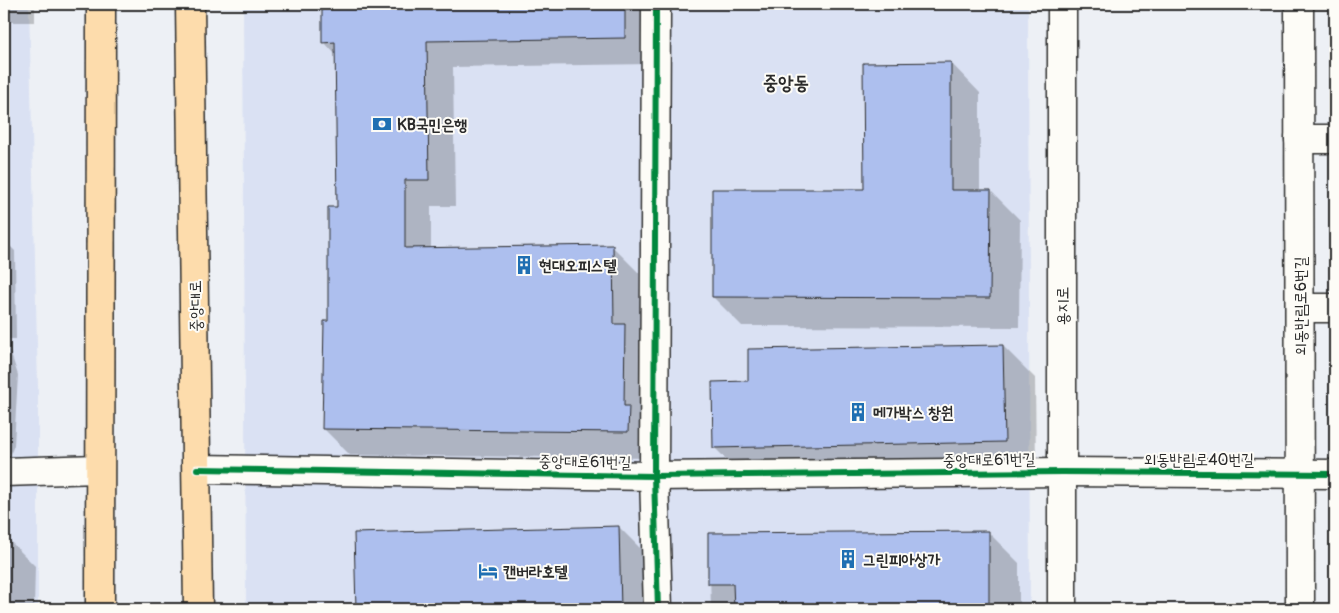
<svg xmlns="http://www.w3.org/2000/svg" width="1339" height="613" viewBox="0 0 1339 613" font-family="Pangolin,'Poor Story',sans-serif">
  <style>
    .built { fill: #dae1f3 }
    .shadow { fill: #0003 }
    .building { fill: #adbfee; stroke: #2b2b2b }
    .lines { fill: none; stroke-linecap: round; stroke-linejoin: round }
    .street-casing { stroke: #2b2b2b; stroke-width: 31 }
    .secondary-casing { stroke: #2b2b2b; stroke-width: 31 }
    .primary-casing { stroke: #2b2b2b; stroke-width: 31 }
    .street { stroke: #fdfcf7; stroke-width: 28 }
    .secondary { stroke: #fdfcf7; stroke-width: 28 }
    .primary { stroke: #fddcac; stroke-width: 28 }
    .cycleway-casing { stroke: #fdfcf7; stroke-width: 9 }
    .cycleway { stroke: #00873e; stroke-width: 6 }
    .labels { text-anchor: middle; stroke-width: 4; stroke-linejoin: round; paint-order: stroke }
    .poi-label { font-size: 16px; font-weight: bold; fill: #2b2b2b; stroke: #fdfcf7; text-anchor: start }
    .street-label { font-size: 16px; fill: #2b2b2b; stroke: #fdfcf7 }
    .quarter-label { font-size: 19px; font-weight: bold; fill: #2b2b2b; stroke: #fdfcf7 }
  </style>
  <rect width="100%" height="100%" fill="#edf0f5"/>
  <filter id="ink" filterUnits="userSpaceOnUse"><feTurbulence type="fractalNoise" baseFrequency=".02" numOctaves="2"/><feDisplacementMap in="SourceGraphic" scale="10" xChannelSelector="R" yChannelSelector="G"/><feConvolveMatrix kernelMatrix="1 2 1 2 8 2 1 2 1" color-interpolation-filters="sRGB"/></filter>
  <g filter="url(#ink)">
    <g class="built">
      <path d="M4,4H29L38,388V609H4Z"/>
      <path d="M243,4H1028L1030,609H246Z"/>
    </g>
    <g class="shadow">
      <rect x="4" y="4" width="31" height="18"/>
      <path d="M323,4H650L651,64L453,67L455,206H431V249L613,247L639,273L640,341L651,351L654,458L350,455L324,429L339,208L336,55L324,42Z"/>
      <path d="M951,63L980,93V191H991L1020,220L1019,327L742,326L713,297L865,191Z"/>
      <path d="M4,240L15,251L16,339H6L18,375L14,445L11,453L4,459Z"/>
      <path d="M1003,346L1035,378L1036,473L746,479L714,447Z"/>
      <path d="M619,527L651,559L652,609H357L355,534Z"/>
      <path d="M988,532L1019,563V609H711L709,534Z"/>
      <path d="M4,535L35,566L34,609H4Z"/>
    </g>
    <g class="building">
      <path d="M322,4H625V38L427,41L429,180H405V248L613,245L614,324H625L624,406H629L628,432L322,429L324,321H328V207H337L335,42L322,43Z"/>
      <path d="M951,62V190H991L990,298L712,297V189H864L863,63Z"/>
      <path d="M1003,345L1005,442L713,448L712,382L748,381V349Z"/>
      <path d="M619,526L621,609H356L354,533Z"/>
      <path d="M989,531V609H734L733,584H708V533Z"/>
    </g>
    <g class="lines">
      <g class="street-casing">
        <g id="street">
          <path d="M656,4L654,476L658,609"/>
          <path d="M1299,4L1300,609"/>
          <path d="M1299,139H1335"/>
          <path d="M1300,308H1335"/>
          <path d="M1062,472L1335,474"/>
        </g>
      </g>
      <g class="secondary-casing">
        <g id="secondary">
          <path d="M1062,4V609"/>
          <path d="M197,469L654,476L1062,472"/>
          <path d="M4,472L98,469"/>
        </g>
      </g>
      <g class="primary-casing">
        <g id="primary">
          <path d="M190,4L198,609"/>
          <path d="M100,609L101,4"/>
        </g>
      </g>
      <use href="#street" class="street"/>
      <use href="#secondary" class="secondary"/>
      <use href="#primary" class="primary"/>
      <g class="cycleway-casing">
        <g id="cycleway">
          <path d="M656,4L654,476L658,609"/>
          <path d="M197,469L654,476L1062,472L1335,474"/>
        </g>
      </g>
      <use href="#cycleway" class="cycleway"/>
    </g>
  </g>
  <defs>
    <g id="bank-bare" transform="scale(1.5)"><path d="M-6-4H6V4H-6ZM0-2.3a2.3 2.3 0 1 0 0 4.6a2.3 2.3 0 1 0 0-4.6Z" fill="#1f6fb2" stroke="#fdfcf7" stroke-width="2.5" paint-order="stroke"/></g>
    <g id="building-bare" transform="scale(1.5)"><path d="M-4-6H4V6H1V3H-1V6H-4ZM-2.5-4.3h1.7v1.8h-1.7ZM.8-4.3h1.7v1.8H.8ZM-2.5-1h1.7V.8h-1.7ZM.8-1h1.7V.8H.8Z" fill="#1f6fb2" stroke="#fdfcf7" stroke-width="2.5" paint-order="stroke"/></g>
    <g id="hotel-bare" transform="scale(1.5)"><path d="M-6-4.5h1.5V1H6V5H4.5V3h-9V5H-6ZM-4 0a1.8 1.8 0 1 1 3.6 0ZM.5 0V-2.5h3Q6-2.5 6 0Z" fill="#1f6fb2" stroke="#fdfcf7" stroke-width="2.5" paint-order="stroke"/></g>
  </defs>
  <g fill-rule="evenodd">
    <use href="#bank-bare" x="382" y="124"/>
    <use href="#building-bare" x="524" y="265"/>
    <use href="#building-bare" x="858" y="412"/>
    <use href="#building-bare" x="848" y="559"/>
    <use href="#hotel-bare" x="488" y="571"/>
  </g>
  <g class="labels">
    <g class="poi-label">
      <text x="397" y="130">KB국민은행</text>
      <text x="539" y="271">현대오피스텔</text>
      <text x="873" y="418">메가박스 창원</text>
      <text x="863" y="565">그린피아상가</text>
      <text x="503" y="577">캔버라호텔</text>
    </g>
    <g class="street-label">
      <text transform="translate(195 306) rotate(-91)" y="6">중앙대로</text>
      <text transform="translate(1062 306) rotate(-90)" y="6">용지로</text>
      <text transform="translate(1300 306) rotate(-90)" y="6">외동반림로6번길</text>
      <text transform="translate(989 459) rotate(-1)" y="6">중앙대로61번길</text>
      <text x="1199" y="465">외동반림로40번길</text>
      <text transform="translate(585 461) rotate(1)" y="6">중앙대로61번길</text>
    </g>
    <g class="quarter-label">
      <text x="786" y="89">중앙동</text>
    </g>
  </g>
  <rect width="1339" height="613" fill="none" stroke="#fdfcf7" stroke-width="20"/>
  <rect x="10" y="10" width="1319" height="593" fill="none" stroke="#2b2b2b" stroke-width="2" filter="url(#ink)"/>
</svg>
